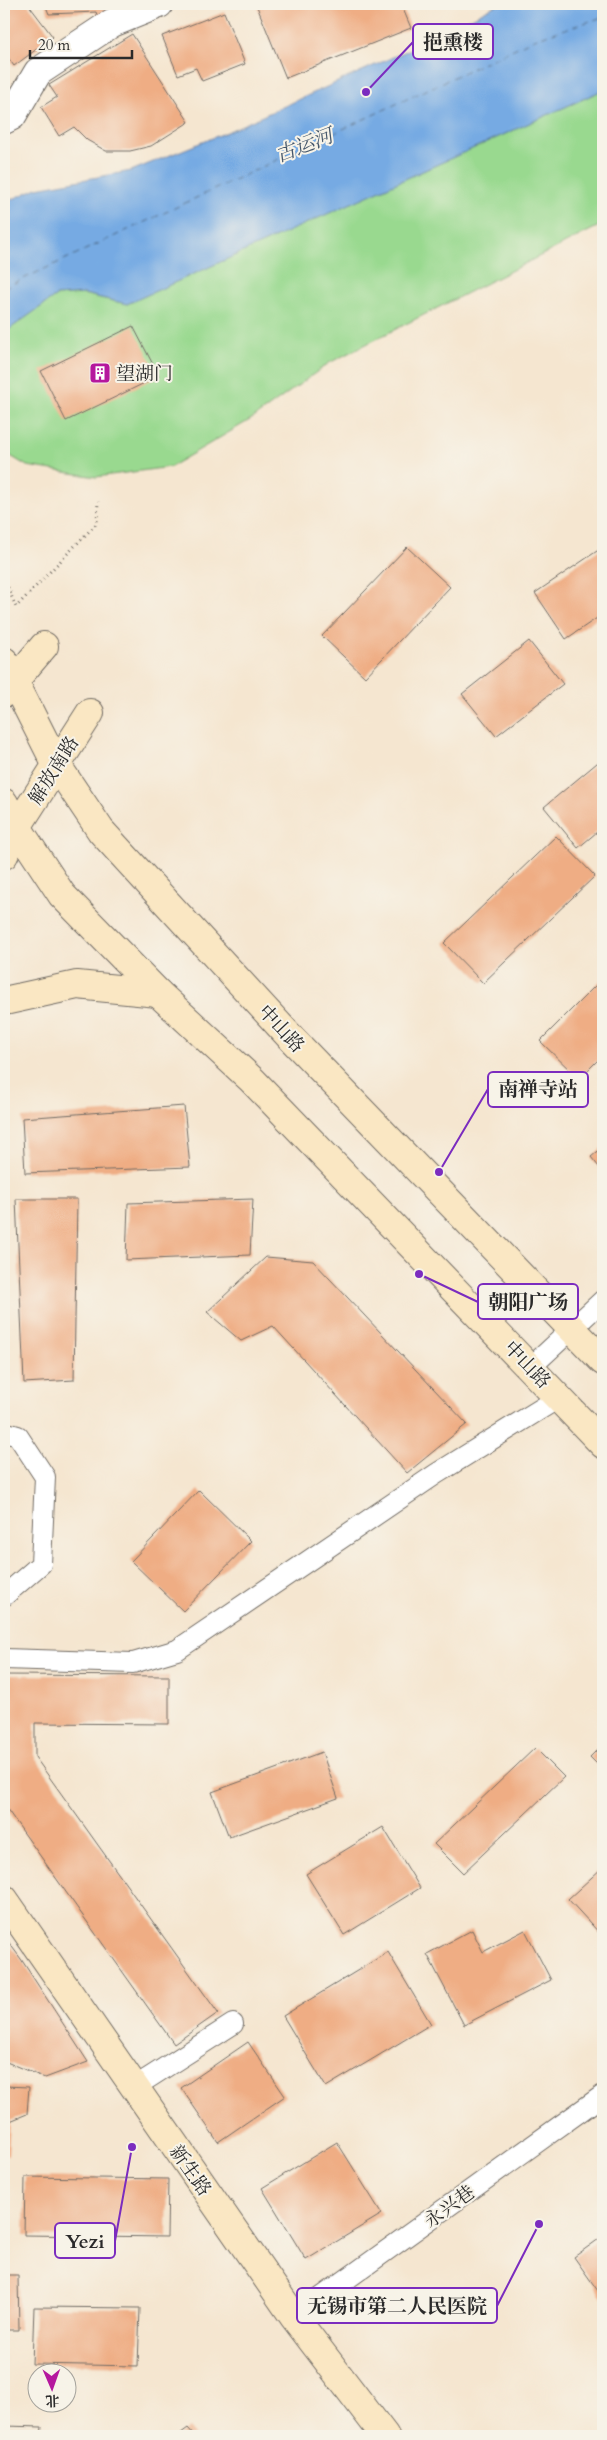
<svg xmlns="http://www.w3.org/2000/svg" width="607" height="2440" viewBox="0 0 607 2440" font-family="Cardo,'Noto Serif SC',serif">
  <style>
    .green { fill: #99d98f; stroke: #62825d }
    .water { fill: #76aae3; stroke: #506a87 }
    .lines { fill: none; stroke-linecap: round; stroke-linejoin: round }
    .ferry { stroke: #45576b; stroke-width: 1; stroke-dasharray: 6 5; stroke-linecap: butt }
    .building { fill: #efad84 }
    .lane-casing { stroke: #726c65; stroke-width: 22 }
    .street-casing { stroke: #726c65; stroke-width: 30 }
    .secondary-casing { stroke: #726c65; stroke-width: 30 }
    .path { stroke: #726c65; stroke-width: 3; stroke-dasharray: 1 4; stroke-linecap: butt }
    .lane { stroke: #fff; stroke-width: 20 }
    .street { stroke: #fff; stroke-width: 28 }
    .secondary { stroke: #fae7c3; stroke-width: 28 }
    .labels { text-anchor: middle; stroke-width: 4; stroke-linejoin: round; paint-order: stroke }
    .poi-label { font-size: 19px; fill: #2b2b2b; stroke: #f7f3e8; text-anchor: start }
    .street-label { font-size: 19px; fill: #2b2b2b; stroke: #f7f3e8 }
    .water-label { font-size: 20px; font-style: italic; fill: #45576b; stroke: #f7f3e8 }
    .leader { fill: none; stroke: #7b2cbf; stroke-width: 2 }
    .callout-dot { fill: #7b2cbf; stroke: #f7f3e8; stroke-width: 2 }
    .callout { fill: #f7f3e8; stroke: #7b2cbf; stroke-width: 2 }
    .callout-label { font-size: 20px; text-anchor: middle; font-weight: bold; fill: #2b2b2b }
  </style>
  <rect width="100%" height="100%" fill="#f7f3e8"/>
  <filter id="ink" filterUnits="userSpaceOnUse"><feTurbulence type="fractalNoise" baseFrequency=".02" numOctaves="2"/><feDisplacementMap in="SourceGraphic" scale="10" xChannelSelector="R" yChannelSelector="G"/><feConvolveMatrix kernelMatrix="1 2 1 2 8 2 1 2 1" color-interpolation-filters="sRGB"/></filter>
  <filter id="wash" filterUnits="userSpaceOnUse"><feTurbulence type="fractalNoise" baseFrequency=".0096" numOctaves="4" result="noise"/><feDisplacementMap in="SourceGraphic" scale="20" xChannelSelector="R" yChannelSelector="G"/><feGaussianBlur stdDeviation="1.12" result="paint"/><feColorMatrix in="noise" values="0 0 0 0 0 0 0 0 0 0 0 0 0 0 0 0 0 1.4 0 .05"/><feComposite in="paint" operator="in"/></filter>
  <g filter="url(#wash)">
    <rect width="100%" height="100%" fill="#f5e6d0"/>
    <path class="green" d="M603,90V224L329,363L255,417L170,467L96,477L27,466L4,452V333L56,296L83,294L127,304Z"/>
    <path class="water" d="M498,4H603V90L127,304L84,294L56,296L4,333V203L37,188L131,171L227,132L424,43Z"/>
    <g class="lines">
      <path class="ferry" d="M4,288L537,38L603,17"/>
    </g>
    <g id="blocks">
      <g class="building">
        <path d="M4,4H28L53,37L14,66L4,52Z"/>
        <path d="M45,4H141L99,20L96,12L49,14Z"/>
        <path d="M256,4H401L411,28L286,78Z"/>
        <path d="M224,12L245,64L202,81L196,68L178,75L162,36Z"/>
        <path d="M132,34L189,122L151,146L130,151H106L87,140L74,127L59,136L41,107L57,97L49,85Z"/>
        <path d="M133,326L159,376L66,421L41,371Z"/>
        <path d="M407,547L450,587L365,677L322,636Z"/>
        <path d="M603,547V614L566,639L535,593Z"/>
        <path d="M529,641L563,684L496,736L462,694Z"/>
        <path d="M603,758V827L578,848L544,807Z"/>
        <path d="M556,836L595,876L483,983L444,943Z"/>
        <path d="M603,978V1055L579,1079L540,1041Z"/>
        <path d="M184,1106L190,1167L25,1173L22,1118Z"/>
        <path d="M603,1147V1172L591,1157Z"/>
        <path d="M16,1199H77L74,1380L24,1383Z"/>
        <path d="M253,1199L250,1255L126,1260L128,1203Z"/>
        <path d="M266,1257L313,1261L467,1424L407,1473L273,1326L241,1341L207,1312Z"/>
        <path d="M199,1490L251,1541L183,1611L131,1561Z"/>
        <path d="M4,1675L169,1676V1724L35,1723V1757L218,2013L174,2044L4,1805Z"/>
        <path d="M603,1744V1770L590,1757Z"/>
        <path d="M535,1748L564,1777L463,1873L434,1844Z"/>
        <path d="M322,1752L338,1798L229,1837L212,1792Z"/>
        <path d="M383,1827L420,1888L344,1935L306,1874Z"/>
        <path d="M603,1867V1937L568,1899Z"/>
        <path d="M472,1930L483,1952L525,1930L551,1980L464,2025L427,1954Z"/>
        <path d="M4,1936L21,1959L88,2062L45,2078L4,2061Z"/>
        <path d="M388,1952L431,2024L326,2087L283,2016Z"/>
        <path d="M248,2042L285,2096L218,2142L181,2088Z"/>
        <path d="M4,2086L29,2087L27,2114L10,2121L8,2156L4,2155Z"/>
        <path d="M337,2142L382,2214L306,2260L262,2188Z"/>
        <path d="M25,2177L168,2179L167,2237L24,2235Z"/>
        <path d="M603,2236V2298L574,2257Z"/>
        <path d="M4,2275H18L19,2330H4Z"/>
        <path d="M34,2307L140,2308L138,2366L32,2364Z"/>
        <path d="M4,2426L42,2427L41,2436H4Z"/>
        <path d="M188,2428L195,2436H177Z"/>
      </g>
    </g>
  </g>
  <g filter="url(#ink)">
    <use href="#blocks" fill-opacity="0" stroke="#726c65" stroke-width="1"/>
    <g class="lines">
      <g class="lane-casing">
        <g id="lane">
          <path d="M531,1367L603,1300"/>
          <path d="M4,1432L18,1436L45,1477L41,1564L4,1596"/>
          <path d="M4,1659L133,1663L177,1650L436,1474L560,1397"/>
          <path d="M133,2088L233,2024"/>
          <path d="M294,2317L603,2095"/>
        </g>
      </g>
      <g class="street-casing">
        <path id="street" d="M4,120L12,116L38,72L112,23L159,4"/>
      </g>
      <g class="secondary-casing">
        <g id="secondary">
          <path d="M4,661L56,764L101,831L292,1039L603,1361"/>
          <path d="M4,693L44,646"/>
          <path d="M4,803L17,827L62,895L158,993L252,1080L603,1444"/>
          <path d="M4,855L17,827L90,713"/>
          <path d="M4,1001L77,985L158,993"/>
          <path d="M4,1899L294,2317L385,2436"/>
        </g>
      </g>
      <path class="path" d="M4,578L16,607L97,523L98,501"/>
      <use href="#lane" class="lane"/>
      <use href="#street" class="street"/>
      <use href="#secondary" class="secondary"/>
    </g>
  </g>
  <defs>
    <g id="building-square" transform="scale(1.125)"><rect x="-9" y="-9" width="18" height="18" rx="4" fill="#b5179e" stroke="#f7f3e8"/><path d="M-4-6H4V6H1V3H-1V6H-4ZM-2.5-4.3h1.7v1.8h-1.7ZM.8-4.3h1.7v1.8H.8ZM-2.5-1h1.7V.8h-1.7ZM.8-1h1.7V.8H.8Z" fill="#fff"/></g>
  </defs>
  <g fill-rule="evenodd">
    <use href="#building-square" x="100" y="373"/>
  </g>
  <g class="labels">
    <g class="poi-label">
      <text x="116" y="380">望湖门</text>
    </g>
    <g class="street-label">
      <text transform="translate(53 770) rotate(-58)" y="7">解放南路</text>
      <text transform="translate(282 1028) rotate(47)" y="7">中山路</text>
      <text transform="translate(528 1364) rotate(46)" y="7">中山路</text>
      <text transform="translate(191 2170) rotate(55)" y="7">新生路</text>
      <text transform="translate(449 2206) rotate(-36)" y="7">永兴巷</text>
    </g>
    <g class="water-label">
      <text transform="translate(304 145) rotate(-21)" y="7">古运河</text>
    </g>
  </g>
  <path class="leader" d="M366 92L413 42M439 1172L488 1089M419 1274L478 1302M132 2147L115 2241M539 2224L497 2306"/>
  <g class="callout-dot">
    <circle cx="366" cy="92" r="5"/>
    <circle cx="439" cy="1172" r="5"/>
    <circle cx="419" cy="1274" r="5"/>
    <circle cx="132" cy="2147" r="5"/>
    <circle cx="539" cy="2224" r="5"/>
  </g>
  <g class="callout">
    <rect x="413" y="24" width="80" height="35" rx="5"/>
    <rect x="488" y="1072" width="100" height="35" rx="5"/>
    <rect x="478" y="1284" width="100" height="35" rx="5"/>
    <rect x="55" y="2223" width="60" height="35" rx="5"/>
    <rect x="297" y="2288" width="200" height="35" rx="5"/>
  </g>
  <g class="callout-label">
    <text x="453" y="49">挹熏楼</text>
    <text x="538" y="1096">南禅寺站</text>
    <text x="528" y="1309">朝阳广场</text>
    <text x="85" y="2248">Yezi</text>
    <text x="397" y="2313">无锡市第二人民医院</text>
  </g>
  <rect width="607" height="2440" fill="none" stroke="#f7f3e8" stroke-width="20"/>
  <g transform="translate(52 2388) rotate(178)"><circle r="24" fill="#f7f3e8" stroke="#a5a39c"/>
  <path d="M0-4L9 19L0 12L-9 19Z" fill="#b5179e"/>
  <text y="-8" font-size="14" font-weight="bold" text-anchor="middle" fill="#2b2b2b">北</text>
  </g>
  <path d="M30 50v8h102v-8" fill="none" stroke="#2b2b2b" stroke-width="2.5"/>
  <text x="38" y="50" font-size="15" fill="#2b2b2b" stroke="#f7f3e8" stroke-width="4" paint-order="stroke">20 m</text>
</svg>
